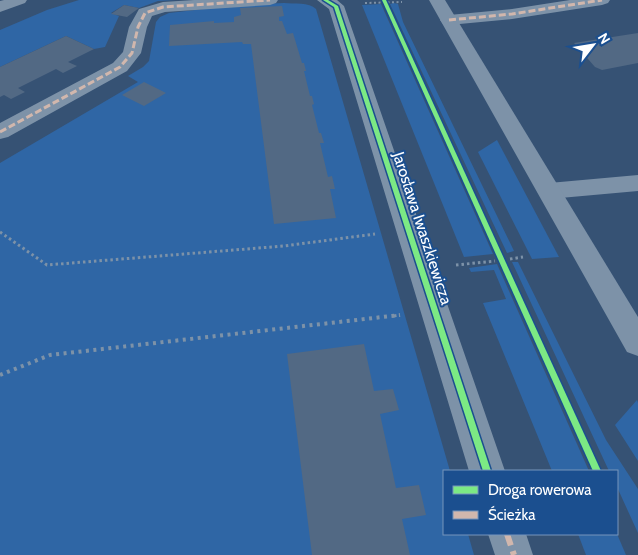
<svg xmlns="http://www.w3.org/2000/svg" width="638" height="555" viewBox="0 0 638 555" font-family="Cabin,sans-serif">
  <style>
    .green { fill: #2f66a5 }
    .building { fill: #526984 }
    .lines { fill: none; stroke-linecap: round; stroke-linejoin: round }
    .path-far2 { stroke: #7d92a8; stroke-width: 2; stroke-dasharray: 2 2.5; stroke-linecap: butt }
    .path-far1 { stroke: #7d92a8; stroke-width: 3; stroke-dasharray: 2.5 3; stroke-linecap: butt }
    .path { stroke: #7d92a8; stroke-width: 4; stroke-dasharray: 3 4.5; stroke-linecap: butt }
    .minor { fill: #7d92a8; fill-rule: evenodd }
    .tertiary { fill: #7d92a8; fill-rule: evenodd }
    .quiet-far1 { stroke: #d1b7ad; stroke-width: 3; stroke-dasharray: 7 3; stroke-linecap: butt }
    .quiet { stroke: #d1b7ad; stroke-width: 6; stroke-dasharray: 12 6; stroke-linecap: butt }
    .cycleway-casing { stroke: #1b4f8f; stroke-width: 3 }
    .cycleway { fill: #7ce984; fill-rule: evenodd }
    .labels { text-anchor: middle; stroke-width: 4; stroke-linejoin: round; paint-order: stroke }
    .street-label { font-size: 16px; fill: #fff; stroke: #1b4f8f }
  </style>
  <rect width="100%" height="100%" fill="#365274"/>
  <g class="green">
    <path d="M79,0H176L158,1L139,8L124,5L111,13L119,16L105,47L94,49L66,36L0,67V30L47,10Z"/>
    <path d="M284,3C294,4 309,2 316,9L450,471H444V534H468L474,555H0V163L138,82L128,76L143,67L149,61L156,22L160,17L169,13L239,5Z"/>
    <path d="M394,3L398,4L403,22L514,251L507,253L390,4Z"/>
    <path d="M381,4L493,254L464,257L362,5Z"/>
    <path d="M497,140L559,257L532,259L478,152Z"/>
    <path d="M512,262H518L606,440L638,489V533L617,487V471H609Z"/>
    <path d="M497,264L589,471H552L483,303L506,299L494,270L471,272L469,268Z"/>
    <path d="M637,400L638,403V461L615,425Z"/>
    <path d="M578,534H617L626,555H586Z"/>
  </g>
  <g class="building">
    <path d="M124,5L139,8L127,17L111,14Z"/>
    <path d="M282,6L284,16L279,17V21H282L287,34L293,33L302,63H304L306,71H304L310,96H312L314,104L312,105L319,133H321L324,143H320L328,177L332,176L335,189H330L336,218L274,224L251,44H243L242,42L169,46L170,25L214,21V23L234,22V17L241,15L240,8Z"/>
    <path d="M638,33V63L602,70L595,67L574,43Z"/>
    <path d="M66,36L94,49L68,62L77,66L63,73L56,69L18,88L25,92L11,99L4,95L0,97V67Z"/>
    <path d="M144,82L166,93L144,106L122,95Z"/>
    <path d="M364,344L374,391L393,389L399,410L380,414L396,488L419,485L426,515L402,519L410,555H312L287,354Z"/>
  </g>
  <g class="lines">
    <path class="path-far2" d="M365,3L402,2"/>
    <g class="path-far1">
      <path d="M0,232L47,265L284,246L375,234"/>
      <path d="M510,259L523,257"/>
      <path d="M456,265L495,261"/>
      <path d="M394,316L400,315"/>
    </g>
    <path class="path" d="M0,375L50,355L400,315"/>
    <g class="minor">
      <path d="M4,0H27L25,3L0,12V1Z"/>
      <path d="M194,0H278L276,3L270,5L165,12L152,16L147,27L141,53L127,71L8,137L0,139V123L113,63L123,52L129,27L139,9L163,2Z"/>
      <path d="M317,0H337L344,6L505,471H469L329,9Z"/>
      <path d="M570,0H610L608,3L602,5L512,19L449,25L443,24L440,20L443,16L449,15L512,9Z"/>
      <path d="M638,175V191L549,199L541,197L537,191L541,185L549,183Z"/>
      <path d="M488,534H526L533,555H495Z"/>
    </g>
    <path class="tertiary" d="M429,0H445L638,317V356L627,352Z"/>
    <g class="quiet-far1">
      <path d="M449,20L512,14L602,0"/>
      <path d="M0,132L120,67L132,53L138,27L145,13L163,7L270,0"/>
    </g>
    <path class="quiet" d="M507,534L514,555"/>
    <g class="cycleway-casing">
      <g id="cycleway">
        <path d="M323,0H328L338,6L491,471H483L334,7Z"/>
        <path d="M382,0H386L601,471H593Z"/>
      </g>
    </g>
    <use href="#cycleway" class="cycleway"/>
  </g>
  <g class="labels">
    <g class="street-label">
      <text transform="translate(423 228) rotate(72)" y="6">Jarosława Iwaszkiewicza</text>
    </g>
  </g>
  <rect x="443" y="470" width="175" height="65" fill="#1b4f8f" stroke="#7695bc"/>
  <rect x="453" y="486" width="25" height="8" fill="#7ce984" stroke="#7695bc"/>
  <text x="488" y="495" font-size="15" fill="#ffffff">Droga rowerowa</text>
  <rect x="453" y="511" width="25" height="8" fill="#d1b7ad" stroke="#7695bc"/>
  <text x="488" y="520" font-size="15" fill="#ffffff">Ścieżka</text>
  <g transform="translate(593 45) rotate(59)" stroke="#1b4f8f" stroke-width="4" paint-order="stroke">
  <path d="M0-4L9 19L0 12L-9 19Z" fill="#ffffff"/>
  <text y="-8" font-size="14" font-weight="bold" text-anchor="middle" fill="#ffffff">N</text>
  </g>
</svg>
